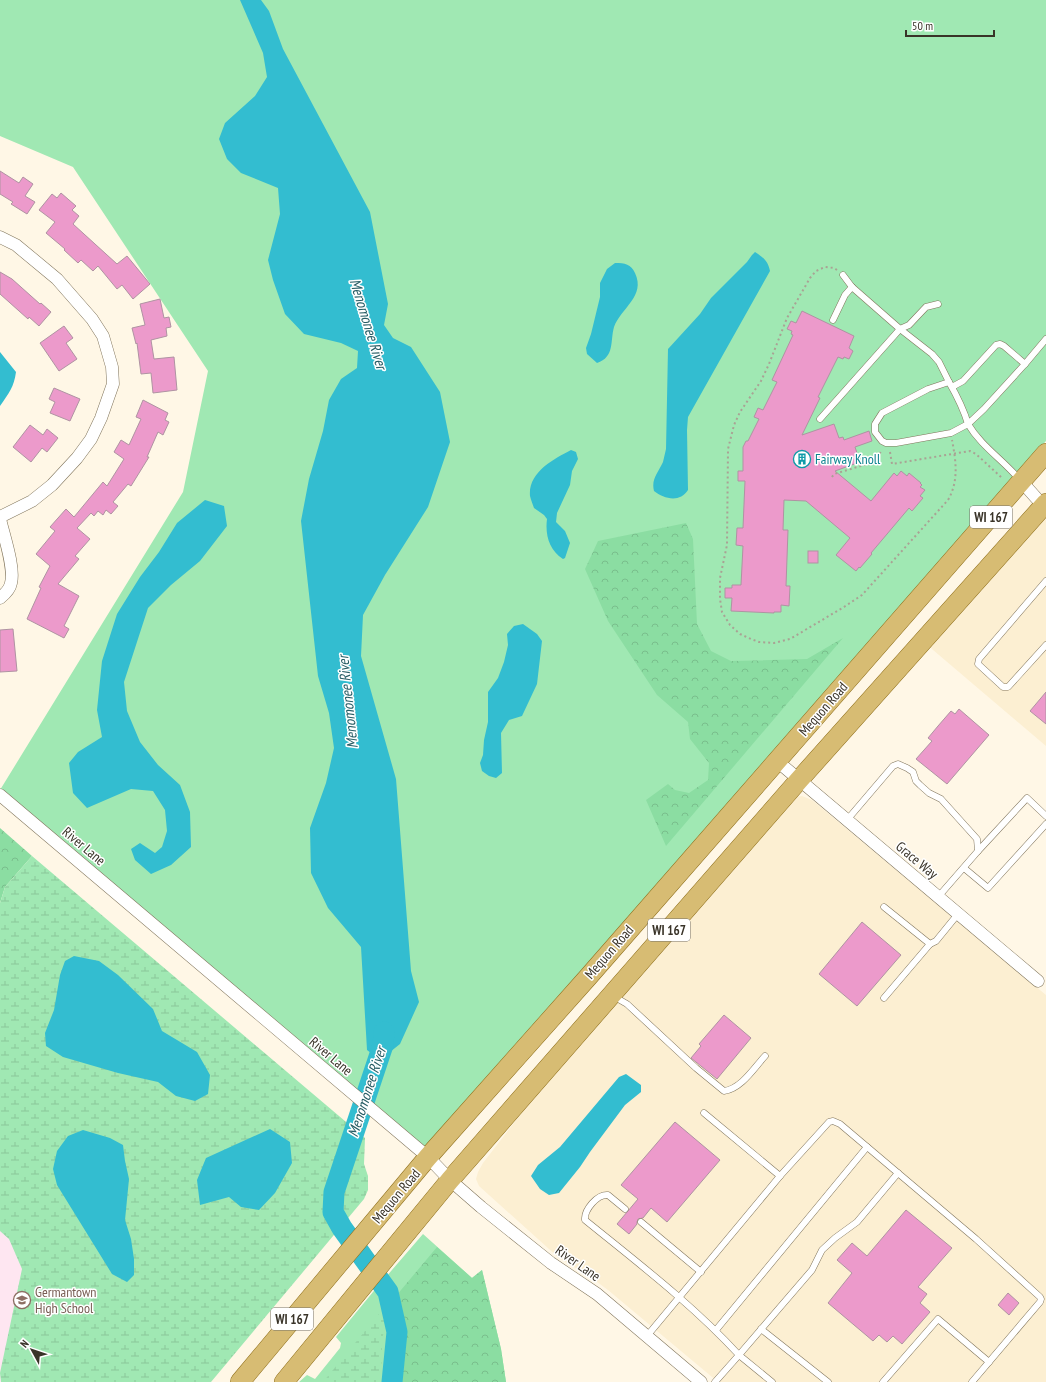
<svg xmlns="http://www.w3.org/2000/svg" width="1046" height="1382" viewBox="0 0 1046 1382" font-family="'PT Sans Narrow',sans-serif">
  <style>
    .built { fill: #fcefd2 }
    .education { fill: #fee6f1 }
    .green { fill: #a0e8b3 }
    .forest { fill: url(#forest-crowns) }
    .wetland { fill: url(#wetland-marsh) }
    .water { fill: #33bdd0 }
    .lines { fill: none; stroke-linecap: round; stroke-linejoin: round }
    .river { stroke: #33bdd0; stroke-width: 21 }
    .building { fill: #ec9acb; stroke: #af93a2 }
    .lane-casing { stroke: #81755c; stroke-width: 7 }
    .street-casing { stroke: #81755c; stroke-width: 13 }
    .primary-casing { stroke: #8f6f1c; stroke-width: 20 }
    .path { stroke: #a9a294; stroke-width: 2; stroke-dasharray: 2 3; stroke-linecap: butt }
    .lane { stroke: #fff; stroke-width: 6 }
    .street { stroke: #fff; stroke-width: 12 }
    .primary { stroke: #d7bc73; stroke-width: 19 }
    .labels { text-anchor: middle; stroke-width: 3; stroke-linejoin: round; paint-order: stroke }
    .shield { fill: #fff; stroke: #747068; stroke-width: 1 }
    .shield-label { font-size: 13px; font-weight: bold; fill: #393328 }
    .culture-label { font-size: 14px; fill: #0d838f; stroke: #fff; text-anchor: start }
    .street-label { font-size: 14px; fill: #393328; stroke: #fff }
    .education-label { font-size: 14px; fill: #785e54; stroke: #fff; text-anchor: start }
    .water-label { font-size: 15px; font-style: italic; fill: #275d65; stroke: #fff }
  </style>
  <defs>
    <pattern id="forest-crowns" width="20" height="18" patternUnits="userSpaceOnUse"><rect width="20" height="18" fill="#8bdda2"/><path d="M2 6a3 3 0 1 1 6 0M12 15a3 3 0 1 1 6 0" fill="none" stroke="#79be8c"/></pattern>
    <pattern id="wetland-marsh" width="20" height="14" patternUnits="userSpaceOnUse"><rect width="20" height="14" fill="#a0e8b3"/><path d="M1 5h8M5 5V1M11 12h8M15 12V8" fill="none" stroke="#8bc79a"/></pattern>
  </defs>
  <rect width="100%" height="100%" fill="#fff7e6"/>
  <g class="built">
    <path d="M1046,507V746L926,644Z"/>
    <path d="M802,796L812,800L1046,995V1382H718L608,1290L589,1276L559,1258L479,1186L476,1179L478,1172L483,1163L533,1098L795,797Z"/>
  </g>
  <path class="education" d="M0,1188L51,1269L39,1382H0Z"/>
  <g class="green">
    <path d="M0,0H1046V441L1015,476L428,1157L0,790L183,492L208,371L73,167L0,136Z"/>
    <path d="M423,1234L472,1278L482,1270L501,1349L506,1382H299L307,1375L315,1379L340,1348L341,1343L336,1337L373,1292Z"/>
  </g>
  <g class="forest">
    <path d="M686,523L693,539L697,624L711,651L731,661L807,659L843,638L666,846L646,800L668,784L675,790L689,793L708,780L709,763L690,739L688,722L657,695L608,621L585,569L598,541Z"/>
    <path d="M0,828L32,856L5,887L0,903Z"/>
    <path d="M437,1247L472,1278L482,1270L501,1349L506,1382H400L404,1325L402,1308L396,1296Z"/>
  </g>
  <g class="wetland">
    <path d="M32,856L365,1138L364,1164L368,1176V1190L364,1199L211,1382H1L0,1373L22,1269L9,1239L0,1231V903L5,887Z"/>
    <path d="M383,1309L386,1321L382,1340V1357L380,1382H323Z"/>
  </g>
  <g class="water">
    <path d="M240,0H261L269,11L283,49L370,212L388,304L384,325L393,338L411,347L440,392L450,442L428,507L385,575L363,615L361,656L396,779L411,971L419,1002L400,1044L380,1060L367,1050L361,947L328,908L311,873L310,828L326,783L334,748L329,713L318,676L301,521L309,479L323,431L329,400L341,379L357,368L358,351L341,343L304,334L285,314L273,280L268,260L280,214L278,188L241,173L227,159L219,139L225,123L255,96L267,77L263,53Z"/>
    <path d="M755,252C764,258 768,261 770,271L688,417L687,430L688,490C680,503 664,499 654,491C651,479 658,473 663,462C664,458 665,453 666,449L668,349L700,314L711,298L747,262L752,255Z"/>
    <path d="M615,263C625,263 631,264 635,273C646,296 621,308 614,327C610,341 615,357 597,363L587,354L586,348L591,334L600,297V283L607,269Z"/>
    <path d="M0,352L16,372C14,387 9,393 0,406Z"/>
    <path d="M571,450L576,452L578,459L572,471L570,485L557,513L556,522L565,531L570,543L565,558L563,559C549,550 545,535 547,519L544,515L534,508C533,505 531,500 530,496C528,472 554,459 571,450Z"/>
    <path d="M205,500L224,506L227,526L200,561L171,585L148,608L124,682L127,711L140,742L158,765L180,785L190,812L191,847L171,865L151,874L135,860L131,849L140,843L155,853L162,847L167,831L165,810L153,791L131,789L87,808L73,793L69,763L78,752L102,737L97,710L102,661L117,614L140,577L159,552L177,523Z"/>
    <path d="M523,624L537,634L542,641L537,684L522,716L509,720L501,733L502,773L496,778L489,776L482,771L480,763L483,755L484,740L488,722V692L498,678L504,662L508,645L507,634L514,626Z"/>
    <path d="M74,956L99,961L118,975L153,1009L162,1031L197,1052L210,1075L208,1094L195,1101L176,1096L158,1082L118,1073L63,1057L46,1046L45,1033L54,1010L60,975L65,961Z"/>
    <path d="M626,1074L641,1085V1092L625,1105L590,1152L580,1167L559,1193L549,1195L540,1189L531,1176L538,1165L560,1147L619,1077Z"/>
    <path d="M270,1129L290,1142L292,1163L275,1193L259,1210L241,1207L229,1197L200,1205L197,1180L206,1158Z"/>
    <path d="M83,1130L110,1138L123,1145L125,1161L129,1179L125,1220L131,1239L134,1259V1275L127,1282L112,1274L57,1185L53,1169L57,1151L68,1136Z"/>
  </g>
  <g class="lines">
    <path class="river" d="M384,1032L383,1045L334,1192L333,1212L342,1228L388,1292L397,1332L392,1382"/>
  </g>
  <g class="building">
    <path d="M0,171L19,183L23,177L33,184L25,196L35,202L27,214L11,204L13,202L0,194Z"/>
    <path d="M61,193L76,206L72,210L79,216L73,224L117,264L127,256L150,284L133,299L122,285L117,289L98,266L93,271L81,260L78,263L64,250L65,249L46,233L55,222L39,210L52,194L57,198Z"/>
    <path d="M0,272L12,279L40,304L41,303L51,312L39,326L29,317L28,319L0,294Z"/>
    <path d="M160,299L164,318L169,317L171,327L166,328L167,336L151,340L154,359L174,357L177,390L153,393L151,373L141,374L137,343L136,344L132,328L145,325L140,304Z"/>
    <path d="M802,311L854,336L849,348L853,351L849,359L844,357L843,359L838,357L818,397L820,398L802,435L834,424L839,438L843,437L844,440L869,431L872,441L855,447L860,462L835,471L871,501L894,473L897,476L901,471L907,476L909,473L921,483H920L922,485L920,487L925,490L920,496L923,498L912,511L909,508L871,553L872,554L860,568L859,567L856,571L836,555L850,538L806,501L784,500L783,530H788L786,586H790L789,606L781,605V612H774V613L731,611L732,598H725V588H732V585H741L743,546L736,545L737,528H743L745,481H738V471H743V447L746,441H748L759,419L754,417L758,408L763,410L777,382L772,380L793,335L791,334L792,331L787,329L791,321L796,323Z"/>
    <path d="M64,326L73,338L66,343L77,359L59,371L40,343Z"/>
    <path d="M54,388L80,399L70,421L50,413L55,402L49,399Z"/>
    <path d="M143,400L168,413L165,420L169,422L163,435L158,432L147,457H149L131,486L128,484L113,502L118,506L111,514L106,510L103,515L98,511L94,516L91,513L77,528L90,539L75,556L79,559L58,584L79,596L64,626L69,629L64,638L27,619L41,588L39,587L50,566L36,554L55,531L50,527L66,509L74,517L103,482L107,486L124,459L114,452L121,440L129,445L141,419L136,417Z"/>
    <path d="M30,425L43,435L47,429L58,438L47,452L42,448L31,462L13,447Z"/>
    <rect x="808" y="551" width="10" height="12"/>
    <path d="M13,629L17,671L0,672V630Z"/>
    <path d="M1046,692V724L1030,711Z"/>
    <path d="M959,709L989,735L947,784L916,759L932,741L928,738L938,726L951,711L955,714Z"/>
    <path d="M862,922L901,955L857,1006L819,974Z"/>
    <path d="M724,1015L751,1038L717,1079L691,1058L701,1046L699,1044Z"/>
    <path d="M675,1122L720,1160L667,1222L651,1208L643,1218L638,1219L637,1222V1224L629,1234L617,1224L638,1199L621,1185Z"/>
    <path d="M906,1210L952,1248L918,1287L927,1294L920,1303L930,1312L902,1344L893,1336L887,1342L879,1335L873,1341L828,1303L852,1273L837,1260L852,1243L867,1256Z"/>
    <path d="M1008,1293L1019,1303L1009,1315L998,1305Z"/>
  </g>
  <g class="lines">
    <g class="lane-casing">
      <g id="lane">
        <path d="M843,275L852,287L900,329L932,354L939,362L949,382L928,389L882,413L875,424V432L882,441L886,443H896L951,433L968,424C981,446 1003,460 1019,479"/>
        <path d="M833,320L845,295L852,287"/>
        <path d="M1025,364L1046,339"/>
        <path d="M949,382C957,396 963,407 968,424L984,409L1025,364L1004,346L1000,344L996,345L963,381L952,387"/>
        <path d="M820,419L900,329L909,325L926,307L938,304"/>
        <path d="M1046,581L979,659L978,664L1003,687H1008L1046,645"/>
        <path d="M847,820L893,766L898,764L907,768L913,772L916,781L920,785L929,793L941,799L977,839L978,851L938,897"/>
        <path d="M978,851L1027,798L1046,816"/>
        <path d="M964,868L988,888L1046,824"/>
        <path d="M884,907L930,944L936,941L958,914"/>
        <path d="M613,996L627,1004L696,1068L724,1091C741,1089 754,1068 765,1056"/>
        <path d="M884,998L930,944"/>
        <path d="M704,1113L780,1176L829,1122L833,1121L840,1124L976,1239L1040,1297L1041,1299L1040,1302L972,1382"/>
        <path d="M625,1209L608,1195C597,1194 584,1210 585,1220C638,1263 692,1304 739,1355L812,1270L822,1250L835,1238L857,1222L898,1173"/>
        <path d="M641,1222L701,1272"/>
        <path d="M761,1329L828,1382"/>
        <path d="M716,1330L867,1147"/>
        <path d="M647,1336L780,1176"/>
        <path d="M715,1382L739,1355L772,1382"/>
        <path d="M883,1382L938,1319L989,1362"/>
      </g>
    </g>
    <g class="street-casing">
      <g id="street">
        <path d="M0,237L16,245L57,279L92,319L103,336L112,367L113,384L101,418L91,439L77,458L52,485L32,501L0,517"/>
        <path d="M1022,482L1046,509"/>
        <path d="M0,519C4,536 15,568 11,583C10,589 5,594 0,598"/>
        <path d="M777,761L1038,981"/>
        <path d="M0,795L428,1157L450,1180L481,1207L551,1263L597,1294L701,1382"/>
      </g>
    </g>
    <g class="primary-casing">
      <g id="primary">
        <path d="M240,1382L428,1157L589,976L1046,453"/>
        <path d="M284,1382L450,1180L799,780L1046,503"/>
      </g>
    </g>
    <g class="path">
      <path d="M837,270L834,268L825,267L816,271L810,278L787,318L769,364L761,381L740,412L734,425L728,449L727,545L720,578V599L722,612L730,625L740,634L751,639L759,642L774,643L790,639L844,607L862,595L948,500C959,481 956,461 952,440"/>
      <path d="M890,452L892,464L970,451L976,454L1002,478"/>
      <path d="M832,477L834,474L871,463L876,459L882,450"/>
    </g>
    <use href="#lane" class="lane"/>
    <use href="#street" class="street"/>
    <use href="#primary" class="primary"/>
  </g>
  <defs>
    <g id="building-ring" transform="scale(0.9)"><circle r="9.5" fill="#fff" stroke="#0f9aa8" stroke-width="1.5"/><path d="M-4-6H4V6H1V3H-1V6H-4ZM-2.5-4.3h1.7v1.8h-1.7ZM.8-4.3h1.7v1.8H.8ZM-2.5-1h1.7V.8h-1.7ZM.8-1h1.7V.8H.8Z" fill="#0f9aa8"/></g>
    <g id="school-ring" transform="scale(0.9)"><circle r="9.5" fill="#fff" stroke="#8d6e63" stroke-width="1.5"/><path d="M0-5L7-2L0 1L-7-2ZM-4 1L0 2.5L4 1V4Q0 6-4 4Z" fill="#8d6e63"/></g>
  </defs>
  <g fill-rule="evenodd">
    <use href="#building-ring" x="802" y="459"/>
    <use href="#school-ring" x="22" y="1300"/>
  </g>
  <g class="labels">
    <g class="shield">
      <rect x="970" y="506" width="42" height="22" rx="3"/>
      <rect x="648" y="919" width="42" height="22" rx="3"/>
      <rect x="271" y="1308" width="42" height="22" rx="3"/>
    </g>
    <g class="shield-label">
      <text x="991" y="522">WI 167</text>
      <text x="669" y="935">WI 167</text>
      <text x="292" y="1324">WI 167</text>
    </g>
    <g class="culture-label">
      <text x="815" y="464">Fairway Knoll</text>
    </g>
    <g class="street-label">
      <text transform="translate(823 709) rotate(-49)" y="5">Mequon Road</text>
      <text transform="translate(84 846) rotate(40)" y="5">River Lane</text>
      <text transform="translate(917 860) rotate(40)" y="5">Grace Way</text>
      <text transform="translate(609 952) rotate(-49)" y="5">Mequon Road</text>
      <text transform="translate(331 1056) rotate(40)" y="5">River Lane</text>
      <text transform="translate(396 1196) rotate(-50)" y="5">Mequon Road</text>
      <text transform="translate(578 1263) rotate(35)" y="5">River Lane</text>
    </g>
    <g class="education-label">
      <text x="35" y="1297">Germantown<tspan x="35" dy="16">High School</tspan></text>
    </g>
    <g class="water-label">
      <text transform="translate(368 324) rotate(73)" y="5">Menomonee River</text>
      <text transform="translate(348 702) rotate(-96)" y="5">Menomonee River</text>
      <text transform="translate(367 1092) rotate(-72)" y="5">Menomonee River</text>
    </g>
  </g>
  <g transform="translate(32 1350) rotate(310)" stroke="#ffffff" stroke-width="3" paint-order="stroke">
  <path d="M0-3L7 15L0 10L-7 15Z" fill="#393328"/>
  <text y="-6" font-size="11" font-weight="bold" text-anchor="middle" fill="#393328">N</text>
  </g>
  <path d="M906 30v6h88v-6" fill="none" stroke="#393328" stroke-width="2"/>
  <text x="912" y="30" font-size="12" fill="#393328" stroke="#ffffff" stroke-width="3" paint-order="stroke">50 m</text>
</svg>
